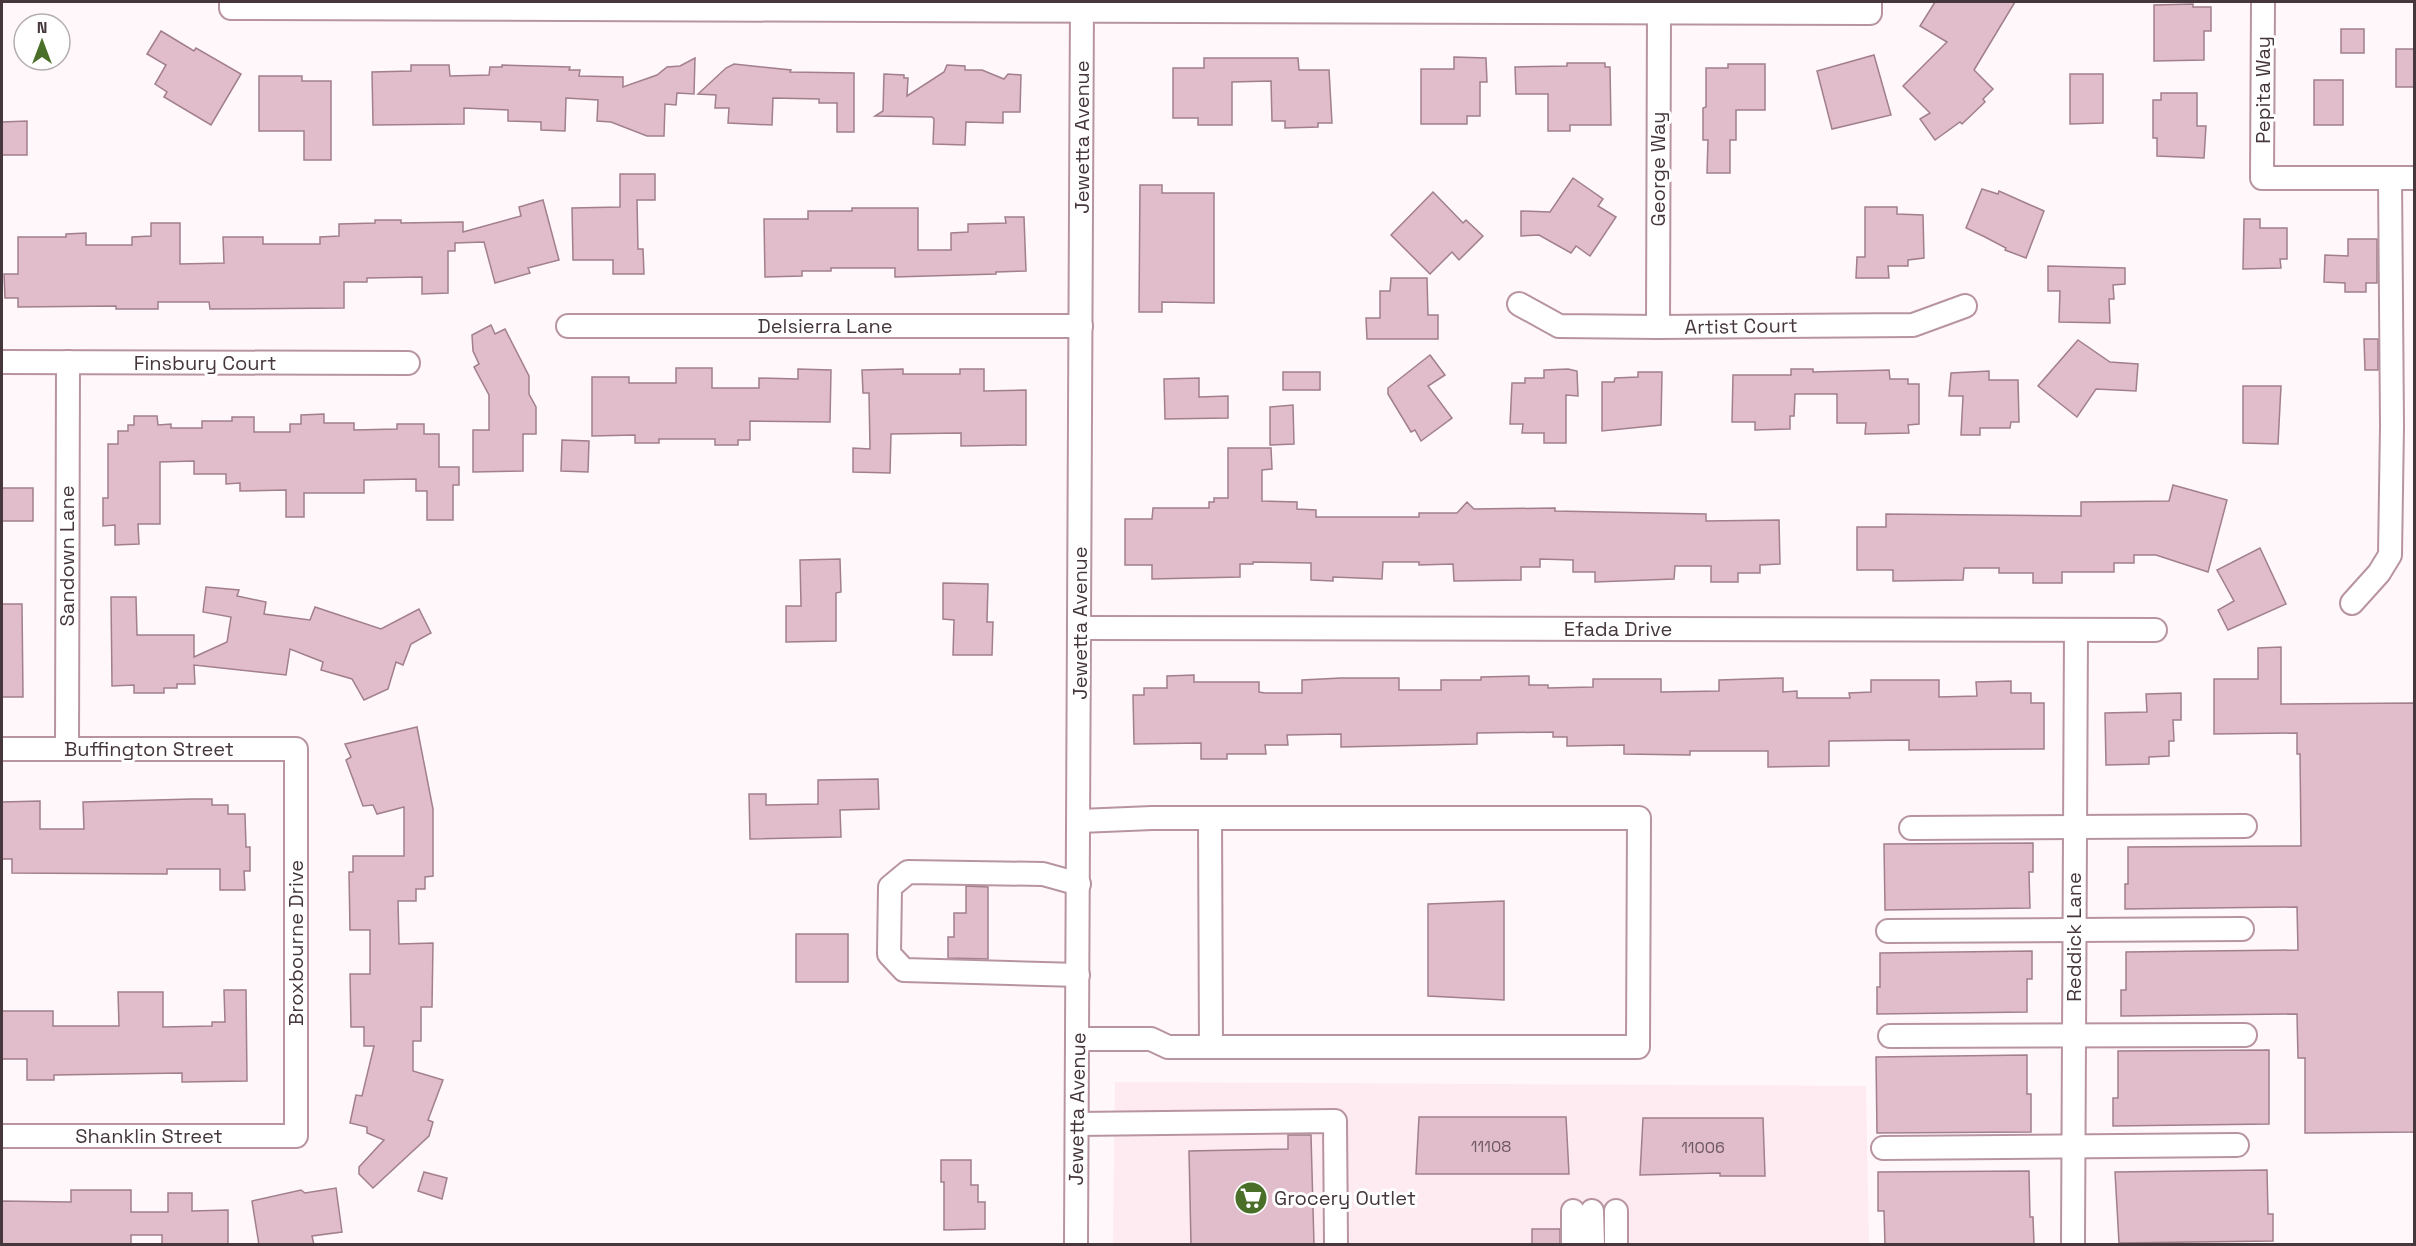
<svg xmlns="http://www.w3.org/2000/svg" width="2416" height="1246" viewBox="0 0 2416 1246" font-family="'Space Grotesk',sans-serif">
  <style>
    .built { fill: #feebf2 }
    .building { fill: #e1bcca; stroke: #a17f8c; stroke-width: 1.5 }
    .lines { fill: none; stroke-linecap: round; stroke-linejoin: round }
    .minor-casing { stroke: #b894a2; stroke-width: 26 }
    .minor { stroke: #fff; stroke-width: 22 }
    .labels { text-anchor: middle; stroke-width: 6; stroke-linejoin: round; paint-order: stroke }
    .number-label { font-size: 16px; fill: #6c5860 }
    .street-label { font-size: 20px; fill: #45373c; stroke: #fff }
    .poi-label { font-size: 20px; fill: #45373c; stroke: #fff; text-anchor: start }
  </style>
  <rect width="100%" height="100%" fill="#fff7fa"/>
  <path class="built" d="M1115,1082L1866,1086L1869,1244H1113Z"/>
  <g class="building">
    <path d="M1935,2H2015L1974,70L1993,89L1983,99L1985,102L1962,124L1960,122L1935,140L1920,119L1930,113L1903,86L1947,42L1920,26Z"/>
    <path d="M2193,4V7H2211V31H2204V60L2154,61V5Z"/>
    <rect x="2341" y="29" width="23" height="24"/>
    <path d="M161,31L194,51L196,48L241,74L211,125L164,97L167,92L155,84L166,65L147,54Z"/>
    <rect x="2396" y="49" width="19" height="38"/>
    <path d="M1874,55L1891,115L1832,129L1817,71Z"/>
    <path d="M1454,57L1486,58L1487,82H1480V116H1467V124H1421V69H1454Z"/>
    <path d="M695,58L694,94L677,93L676,105L665,104L664,136H647L611,122L597,121L598,100L566,98L565,131L541,130V122L508,121V110L464,108V124L373,125L372,72L411,71V65H449L450,76L489,75L490,67H502V65L570,67L569,70H580L579,76L623,77V87L657,75L667,67L680,66Z"/>
    <path d="M1204,58H1298L1299,70H1329L1332,123H1318V127L1285,128V121H1272L1271,81L1232,82V125H1198V118H1173V68H1204Z"/>
    <path d="M1567,63H1605V67H1610L1611,125H1570V131H1548V94H1516L1515,67L1567,66Z"/>
    <path d="M734,64L791,70L790,72L854,73V132H837V103H819V99L773,98L772,125L728,123L729,108H715L716,95L698,94L726,68Z"/>
    <path d="M1728,64H1765V110H1736V140H1730V173H1707L1708,140H1703V108L1706,107V68H1728Z"/>
    <path d="M947,65L965,66V70H982L1004,79L1008,74L1021,75L1020,112H1003V123L966,122L965,145L933,144L934,119L932,117L875,116L883,111L884,74L904,75V78H908L907,96L944,72Z"/>
    <path d="M2070,74H2103V123L2070,124Z"/>
    <path d="M259,76H302V81H331V160H304V131H259Z"/>
    <rect x="2314" y="80" width="29" height="45"/>
    <path d="M2161,93H2197V126H2206L2204,158L2157,156V138H2153V100H2161Z"/>
    <path d="M27,121V155H2V122Z"/>
    <path d="M620,174H655V200H637L638,249H643L644,274H613V260H573L572,208L620,207Z"/>
    <path d="M1573,178L1603,199L1598,206L1616,217L1590,256L1576,246L1571,253L1539,235L1521,236V211L1550,212Z"/>
    <path d="M1140,185H1162V193H1214V303L1162,302V312H1139Z"/>
    <path d="M1982,189L1998,194L1999,191L2044,211L2026,258L2005,250L2006,248L1985,237L1966,228Z"/>
    <path d="M1433,192L1463,223L1466,220L1483,236L1459,260L1452,252L1430,274L1391,235Z"/>
    <path d="M543,200L559,260L528,268L530,273L495,283L484,242L455,243V251H448V293L422,294V277L367,278V282H344V308L210,309L209,302H158V309H116V306L18,307V298H5L4,274H18V237H66V234L86,233V245H132V237L151,236V223H180V264L224,263L223,237H263V244H320V237L339,236V224L375,223V220H401V223L463,222V232L521,216L519,207Z"/>
    <path d="M1865,207H1897V214L1923,215L1924,258L1908,260V266H1888L1889,278H1856L1857,257H1865Z"/>
    <path d="M852,208H918V250H951V233L968,232V224L1006,223L1005,217H1024L1026,271L996,272V274L895,277V268H831V271H802V276L765,277L764,219H808V211H852Z"/>
    <path d="M2244,219H2260V228H2287V259H2280L2281,268L2243,269Z"/>
    <path d="M2348,239H2377V283H2366V292H2345V283L2324,282L2325,255L2348,256Z"/>
    <path d="M2048,266L2125,268V284L2113,285L2114,299H2109L2110,323L2059,322L2060,291H2048Z"/>
    <path d="M1391,278H1427L1428,315H1438V339H1367L1366,318H1380V291H1390Z"/>
    <path d="M491,325L495,334L505,329L529,376V394L536,407V434H523V471L473,472V430H489V395L474,367L479,364L473,351L472,335Z"/>
    <path d="M2364,339H2378V370H2365Z"/>
    <path d="M2078,340L2110,362L2138,364L2136,391L2096,389L2077,417L2038,386Z"/>
    <path d="M1430,355L1445,375L1428,386L1452,418L1421,441L1415,430L1411,432L1388,394V388Z"/>
    <path d="M676,368H712V388H759V378L798,379V369L831,370L830,422L750,421V440H738V445H715V439H659V443H635V435L592,436V377H629V383H676Z"/>
    <path d="M903,369V374H960V369H984V391L1026,390V445L961,446V433L891,434L890,473L853,472V448L870,449L869,393H863L862,370Z"/>
    <path d="M1568,369L1577,371L1578,396L1566,395V443H1544V433H1522L1523,424H1510L1512,383H1525V378H1544V370Z"/>
    <path d="M1791,369H1813V372L1889,370L1890,379H1908V384H1919V424L1908,425L1909,433L1865,434L1866,423H1837V394H1795L1794,416H1790V429L1755,430V422H1732L1733,375H1791Z"/>
    <path d="M1989,371V380H2018L2019,422H2011L2010,428H1980V435H1961L1963,396H1949L1951,373Z"/>
    <rect x="1283" y="372" width="37" height="18"/>
    <path d="M1638,372H1662L1661,425L1602,431V382H1614L1615,378L1638,377Z"/>
    <path d="M1199,378V397L1228,396V418L1165,419L1164,379Z"/>
    <path d="M2243,386H2281L2278,444L2243,443Z"/>
    <path d="M1293,405L1294,444L1270,445V407Z"/>
    <path d="M324,414V423H354V430L397,429V424H424V434H439V467H459V485H453V520H427V491H416V479L364,480V493H304V517H286V490L240,491V483L226,484V474H194V461L160,462V524H138L139,544L115,545V525L103,526V498H108V444H118V431H128V425H134V416H157L158,425L171,424V428H202V421H232V417H254V432H290V424H301V415Z"/>
    <path d="M562,440L589,441L588,472L561,471Z"/>
    <path d="M1228,448H1271L1272,469L1262,470V501L1297,502V509L1316,510V517H1419V513H1457L1467,502L1474,509L1555,508V511L1706,514V521L1779,520L1780,564L1760,565V573H1738V582H1711V566H1675L1674,579L1595,582V572H1573V560L1540,559V567H1521V580L1454,581L1453,564L1419,565V562H1383L1382,579L1333,577V581L1311,580V563L1253,562V564H1240V577L1152,579V565H1125V519H1152L1153,508H1209V502H1214V498H1228Z"/>
    <path d="M2173,485L2227,500L2208,572L2156,555H2134V563H2114V572H2062V583H2033V573H1999V568H1964L1963,580L1893,581V570H1857V527H1886V514L2081,516V502L2169,501Z"/>
    <rect x="2" y="488" width="31" height="33"/>
    <path d="M2260,548L2286,604L2228,630L2218,610L2234,601L2217,570Z"/>
    <path d="M840,559L841,592L836,593V641L786,642V606H801L800,560Z"/>
    <path d="M943,583L988,584L987,622H993L992,655H953L954,620L943,619Z"/>
    <path d="M206,587L239,590L237,596L266,602L264,614L310,620L315,607L381,629L419,609L431,633L411,644L403,665L396,662L388,689L364,700L352,679L321,670L323,662L290,649L286,675L194,665L195,684H177V688H164V693H134V685L112,686L111,597H136L137,635H194V657L227,642L231,617L203,612Z"/>
    <path d="M2,604H22L23,697H2Z"/>
    <path d="M2281,647V704L2415,703V1132L2305,1133V1058H2298L2297,1014L2121,1016V990H2126V952L2298,950L2297,907L2125,909V884H2128V847L2301,846L2300,754H2297V733L2214,734V679H2258V648Z"/>
    <path d="M1194,675V682H1259V692L1265,693H1302V680L1341,678H1399V690H1441V680H1481V677L1529,676V685H1548V688L1593,687V679H1661V692L1719,691V680L1783,678V692L1797,691V698H1850L1849,693L1871,692V680H1939V697L1977,696L1976,682L2011,681V693H2031V703H2044V749L1909,750V740L1829,741V766L1768,767V751H1690V755L1624,754V745L1567,746V737H1553V732L1477,733V744L1341,747V734L1287,735L1288,745H1265L1266,754H1227V759H1201V743L1134,744L1133,695H1144V688H1167V676Z"/>
    <path d="M2181,693V720H2173L2174,741H2169V756L2149,757V764L2106,765L2105,713L2147,712L2146,694Z"/>
    <path d="M417,727L433,809V876L425,877V889H416V901H398L399,944L433,943L432,1007H421V1041H413V1071L443,1080L428,1120L433,1122L429,1136L373,1188L359,1174V1167L384,1140L367,1133V1127L350,1123L356,1095L362,1096L374,1046H364V1027H351L350,974H370V930H350L349,872H353V856H404V807L377,814L373,805L363,806L346,760L351,757L345,744Z"/>
    <path d="M878,779L879,809L840,810L841,837L750,839L749,794H766V805L818,804V780Z"/>
    <path d="M192,799H212V805H228V814H245L246,847H250V871H244L245,890H220V869H167V874L12,873V859H2V802L40,801V829H84L83,802Z"/>
    <path d="M2033,843V872H2029L2030,908L1885,910L1884,844Z"/>
    <path d="M966,886L988,887V959L948,958V937H954V913H966Z"/>
    <path d="M1504,901V1000L1428,996V904Z"/>
    <rect x="796" y="934" width="52" height="48"/>
    <path d="M2032,951V979H2027V1012L1877,1014V987H1880V953Z"/>
    <path d="M224,990H246L247,1081L182,1082V1073L54,1075V1080H27V1059H2V1011H53V1026H119L118,992H163V1027L212,1026V1022H225Z"/>
    <path d="M2269,1050V1124L2113,1126V1098H2118V1051Z"/>
    <path d="M2027,1055V1094H2031V1132L1877,1133L1876,1057Z"/>
    <path d="M1419,1117H1566L1569,1174H1416Z"/>
    <path d="M1643,1118H1763L1765,1176H1720V1173L1640,1175Z"/>
    <path d="M1288,1135H1311L1314,1245H1191L1189,1151L1288,1149Z"/>
    <path d="M941,1160H971V1185H978V1202H985V1229L944,1230V1182H941Z"/>
    <path d="M2267,1170L2268,1214H2273V1241L2119,1243L2115,1172Z"/>
    <path d="M2029,1171L2030,1217H2033L2034,1244L1885,1245L1884,1211H1878V1172Z"/>
    <path d="M424,1172L447,1178L442,1199L418,1191Z"/>
    <path d="M336,1188L342,1232L312,1236L314,1245H259L252,1201L301,1190L305,1193Z"/>
    <path d="M71,1190H131V1212H168V1193H192V1211L228,1210V1245H162V1235H131V1245H2V1201L71,1202Z"/>
    <rect x="1532" y="1229" width="28" height="16"/>
  </g>
  <g class="lines">
    <g class="minor-casing">
      <g id="minor">
        <path d="M231,2V8L1870,13V2"/>
        <path d="M2263,2L2262,178H2414"/>
        <path d="M1519,304L1559,326L1658,327L1913,325L1965,306"/>
        <path d="M568,326H1081"/>
        <path d="M1658,327L1659,12"/>
        <path d="M2,362L408,363"/>
        <path d="M2352,603L2379,573L2390,555L2392,426L2390,178"/>
        <path d="M1080,628L2155,630"/>
        <path d="M2,749H296V1136H2"/>
        <path d="M67,749L68,362"/>
        <path d="M1210,818L1211,1047"/>
        <path d="M1911,828L2245,826"/>
        <path d="M1888,931L2242,929"/>
        <path d="M1078,975L904,970L889,954L890,887L908,872L1043,874L1079,884"/>
        <path d="M1890,1036L2245,1035"/>
        <path d="M1078,1039H1151L1168,1047H1638L1639,818H1152L1080,821"/>
        <path d="M1077,1124L1335,1121L1336,1244"/>
        <path d="M1883,1148L2237,1145"/>
        <path d="M1573,1211V1244"/>
        <path d="M1592,1211L1593,1244"/>
        <path d="M1616,1211V1244"/>
        <path d="M1076,1244L1082,2"/>
        <path d="M2073,1244L2076,630"/>
      </g>
    </g>
    <use href="#minor" class="minor"/>
  </g>
  <defs>
    <g id="supermarket-disc" transform="scale(1.725)"><circle r="9.5" fill="#4a6f28" stroke="#fff"/><path d="M-6-5.5h2.5l.6 2H6L4.5 2H-2.5L-4.4-4H-6ZM-1.5 3.2a1.3 1.3 0 1 0 .1 0ZM3 3.2a1.3 1.3 0 1 0 .1 0Z" fill="#fff"/></g>
  </defs>
  <g fill-rule="evenodd">
    <use href="#supermarket-disc" x="1251" y="1198"/>
  </g>
  <g class="labels">
    <g class="number-label">
      <text x="1491" y="1152">11108</text>
      <text x="1703" y="1153">11006</text>
    </g>
    <g class="street-label">
      <text transform="translate(2263 90) rotate(-90)" y="7">Pepita Way</text>
      <text transform="translate(1082 137) rotate(-90)" y="7">Jewetta Avenue</text>
      <text transform="translate(1658 169) rotate(-90)" y="7">George Way</text>
      <text x="825" y="333">Delsierra Lane</text>
      <text transform="translate(1741 326) rotate(-1)" y="7">Artist Court</text>
      <text x="205" y="370">Finsbury Court</text>
      <text transform="translate(67 556) rotate(-90)" y="7">Sandown Lane</text>
      <text transform="translate(1080 623) rotate(-90)" y="7">Jewetta Avenue</text>
      <text x="1618" y="636">Efada Drive</text>
      <text x="149" y="756">Buffington Street</text>
      <text transform="translate(2074 937) rotate(-90)" y="7">Reddick Lane</text>
      <text transform="translate(296 943) rotate(-90)" y="7">Broxbourne Drive</text>
      <text transform="translate(1077 1109) rotate(-89)" y="7">Jewetta Avenue</text>
      <text x="149" y="1143">Shanklin Street</text>
    </g>
    <g class="poi-label">
      <text x="1274" y="1205">Grocery Outlet</text>
    </g>
  </g>
  <rect width="2416" height="1246" fill="none" stroke="#45373c" stroke-width="6"/>
  <g transform="translate(42 42)"><circle r="28" fill="#ffffff" stroke="#b5afb1" stroke-width="1.5"/>
  <path d="M0-4.5L10 22L0 15L-10 22Z" fill="#4a6f28"/>
  <text y="-9" font-size="16" font-weight="bold" text-anchor="middle" fill="#45373c">N</text>
  </g>
</svg>
